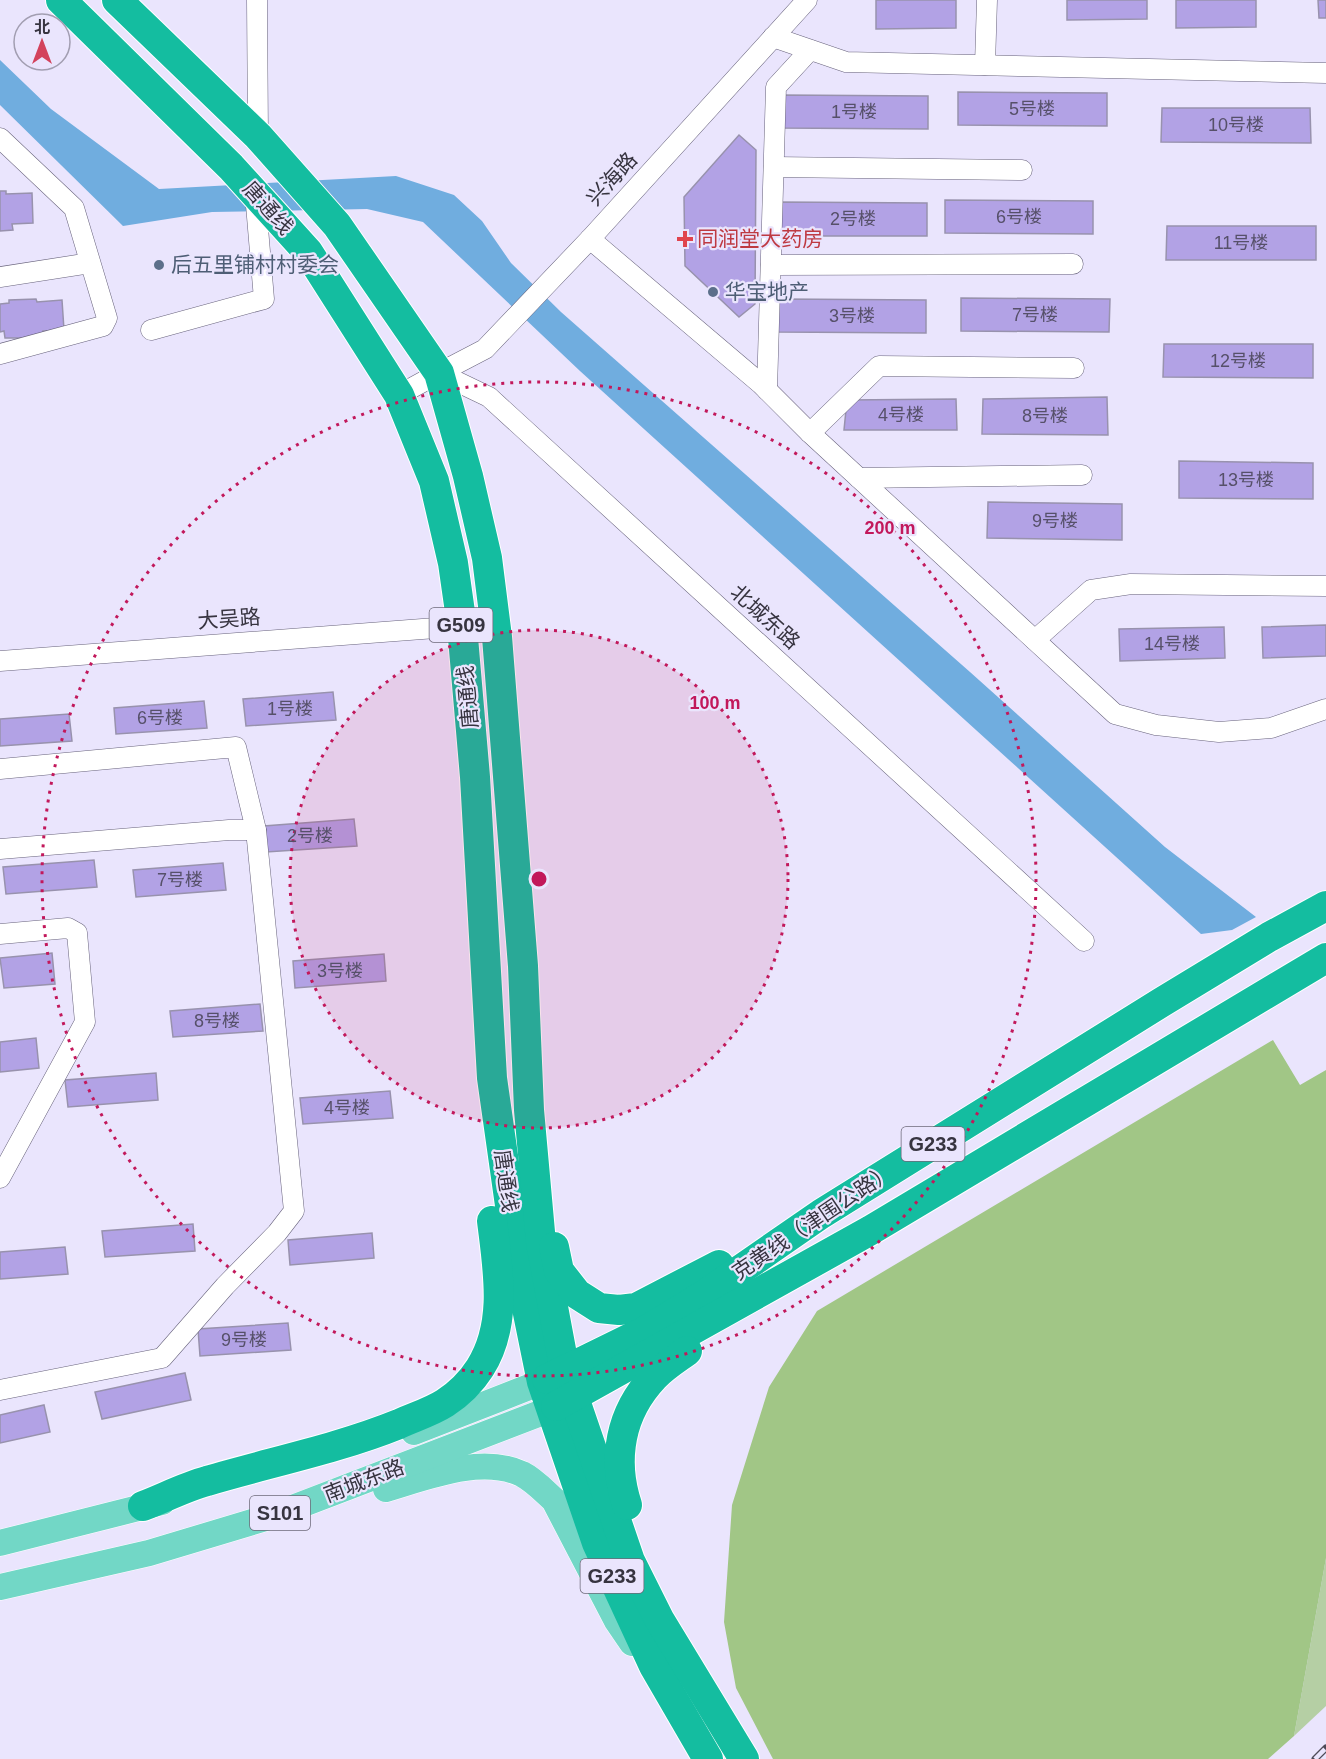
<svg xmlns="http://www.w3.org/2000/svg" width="1326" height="1759" viewBox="0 0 1326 1759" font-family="Arial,'Noto Sans SC',sans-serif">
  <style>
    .green { fill: #b5cfa4 }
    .forest { fill: #a1c686 }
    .water { fill: #70addf }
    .building { fill: #b2a2e5; stroke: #9892ad; stroke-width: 1.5 }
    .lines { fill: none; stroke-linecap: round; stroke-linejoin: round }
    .minor-casing { stroke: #68637c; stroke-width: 21 }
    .major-casing { stroke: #fff; stroke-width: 27 }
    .highway-casing { stroke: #fff; stroke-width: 32 }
    .minor { stroke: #fff; stroke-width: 20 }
    .major { stroke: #72d7c6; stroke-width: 26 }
    .highway { stroke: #14bda0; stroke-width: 30 }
    .rail-casing { stroke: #4d4a57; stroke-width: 7 }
    .rail { stroke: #eae5fd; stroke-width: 4.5; stroke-dasharray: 14; stroke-linecap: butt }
    .ring { fill: none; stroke: #c2185b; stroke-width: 3; stroke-dasharray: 3 6 }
    .health-dot { fill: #e0444e; stroke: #eae5fd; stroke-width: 2 }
    .service-dot { fill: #5c6f8a; stroke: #eae5fd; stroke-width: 2 }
    .labels { text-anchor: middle; stroke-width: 4.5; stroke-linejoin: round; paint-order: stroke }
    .number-label { font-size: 18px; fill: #565069 }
    .shield { fill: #eae5fd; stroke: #6d6979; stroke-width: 1.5 }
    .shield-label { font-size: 20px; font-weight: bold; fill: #373440 }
    .street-label { font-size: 21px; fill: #373440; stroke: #eae5fd }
    .health-label { font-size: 21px; fill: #be3a42; stroke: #eae5fd; text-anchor: start }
    .service-label { font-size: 21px; fill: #4e5e75; stroke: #eae5fd; text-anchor: start }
    .centre { fill: #c2185b; stroke: #eae5fd; stroke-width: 3 }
    .ring-label { font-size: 18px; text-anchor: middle; font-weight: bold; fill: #c2185b; stroke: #eae5fd; stroke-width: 4.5; stroke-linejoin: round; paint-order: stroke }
  </style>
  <rect width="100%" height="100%" fill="#eae5fd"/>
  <path class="green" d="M1326,1558V1706L1294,1736Z"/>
  <path class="forest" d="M1273,1040L1300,1085L1326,1070V1558L1294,1736L1268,1759H773L736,1688L724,1622L732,1505L769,1387L817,1311Z"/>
  <path class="water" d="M0,60L51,109L159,189L396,176L454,195L482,221L511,263L561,312L970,672L1165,847L1256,917L1232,930L1201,934L580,371L423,222L367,209L212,212L123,226L0,105Z"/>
  <g class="building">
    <path d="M876,0H956V28L876,29Z"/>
    <path d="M1067,0H1147V19L1067,20Z"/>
    <path d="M1176,0H1256V27L1176,28Z"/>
    <path d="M1318,0H1326V18H1319Z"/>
    <path d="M958,92L1107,93V126L958,125Z"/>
    <path d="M780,95L928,96V129L780,128Z"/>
    <path d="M1162,108H1310L1311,143L1161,142Z"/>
    <path d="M739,135L756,150L755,304L739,317L685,266L684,197Z"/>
    <path d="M0,191H6V194L32,193L33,223L12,224L13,230L0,231Z"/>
    <path d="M945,200L1093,201V234L945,233Z"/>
    <path d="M779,202L927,203V236H778Z"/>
    <path d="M1167,226H1316V260H1166Z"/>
    <path d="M961,298L1110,299L1109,332L961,331Z"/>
    <path d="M36,299L37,302L62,300L64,330L43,331V338H5L4,331L0,332V304L9,303V300Z"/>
    <path d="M778,299L926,300V333L778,332Z"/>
    <path d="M1164,344H1313V378L1163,377Z"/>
    <path d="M1107,397L1108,435L982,434L983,399Z"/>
    <path d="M956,399L957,430H844L847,400Z"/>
    <path d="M1179,461L1313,463V499L1179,498Z"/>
    <path d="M988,502L1122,504V540L987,538Z"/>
    <path d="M1326,625V656L1263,658L1262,627Z"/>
    <path d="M1224,627L1225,658L1120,661L1119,629Z"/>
    <path d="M333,692L336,720L246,726L243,699Z"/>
    <path d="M204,701L207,728L116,734L114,708Z"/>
    <path d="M69,714L72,741L0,746V719Z"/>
    <path d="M354,819L357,846L266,852L264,826Z"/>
    <path d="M94,860L97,887L6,894L3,867Z"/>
    <path d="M223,863L226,890L136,897L133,870Z"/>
    <path d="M52,953L55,984L4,988L0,958Z"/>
    <path d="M384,954L386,981L295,988L293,961Z"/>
    <path d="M260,1004L263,1031L173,1037L170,1011Z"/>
    <path d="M36,1038L39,1068L0,1072V1042Z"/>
    <path d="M156,1073L158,1100L68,1107L65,1080Z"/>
    <path d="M390,1091L393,1118L303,1124L300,1098Z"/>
    <path d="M193,1224L195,1251L105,1257L102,1231Z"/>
    <path d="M372,1233L374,1258L290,1265L288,1240Z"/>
    <path d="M65,1247L68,1274L0,1279V1252Z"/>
    <path d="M288,1323L291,1350L200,1356L198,1329Z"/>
    <path d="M185,1373L191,1400L102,1419L95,1392Z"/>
    <path d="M44,1405L50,1432L0,1443V1415Z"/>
  </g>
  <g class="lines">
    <g class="minor-casing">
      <g id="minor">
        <path d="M257,0L258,136"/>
        <path d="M773,37L846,62L1326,73"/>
        <path d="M985,65L987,0"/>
        <path d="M0,138L74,208L107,318L103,326L0,354"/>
        <path d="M774,167L1022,170"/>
        <path d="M590,239L761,384L810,433L1115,714L1156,725L1219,732L1271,728L1326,709"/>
        <path d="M771,265L1073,264"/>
        <path d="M0,277L90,263"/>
        <path d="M151,330L264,299L255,193"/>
        <path d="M439,373L485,349L590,239L807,0"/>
        <path d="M767,390L776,87L810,50"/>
        <path d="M399,395L439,373L489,397L1084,941"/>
        <path d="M810,433L879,366L1074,368"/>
        <path d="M859,478L1082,475"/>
        <path d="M1035,640L1091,590L1131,584L1326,586"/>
        <path d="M0,661L462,626"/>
        <path d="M0,769L236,747L256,830"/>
        <path d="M0,849L229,830H256L294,1211L277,1233L225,1286L162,1358L0,1390"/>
        <path d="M0,934L68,928L77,933L85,1022L0,1178"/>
      </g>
    </g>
    <g class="major-casing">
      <g id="major">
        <path d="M414,1432L542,1382"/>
        <path d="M386,1489C427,1477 481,1455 522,1474C534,1480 544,1491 554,1500L617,1621L632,1643"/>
        <path d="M0,1543L162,1502"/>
        <path d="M0,1587L149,1553L272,1516L551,1409"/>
      </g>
    </g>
    <g class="highway-casing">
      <g id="highway">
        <path d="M61,0L231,167L308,252L399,395L434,481L453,563L462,626L475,777L492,1078L519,1269L542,1382L597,1543L654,1666L708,1759"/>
        <path d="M117,0L258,136L337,225L439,373L468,476L487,558L497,637L523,966L529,1110L541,1243L565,1371L630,1561L659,1619L744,1759"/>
        <path d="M554,1247L559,1271L577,1294L599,1308L619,1310L636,1308L719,1265"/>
        <path d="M547,1379L645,1331L704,1295L821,1214L1162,1002L1269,937L1326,906"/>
        <path d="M556,1406L871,1230L1326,958"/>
        <path d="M627,1505C612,1459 620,1413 654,1377C663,1367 676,1359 687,1351"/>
        <path d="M143,1506C164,1498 185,1487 207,1481C271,1462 337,1449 399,1424C414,1417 431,1412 445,1403C459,1394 471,1382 480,1368C508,1324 498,1270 492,1221"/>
      </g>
    </g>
    <use href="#minor" class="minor"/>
    <use href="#major" class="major"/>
    <use href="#highway" class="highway"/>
    <g class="rail-casing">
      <path id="rail" d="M1315,1759L1326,1748"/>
    </g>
    <use href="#rail" class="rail"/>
  </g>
  <circle cx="539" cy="879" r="249" fill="#c2185b" fill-opacity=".12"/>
  <g class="ring">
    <circle cx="539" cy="879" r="249"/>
    <circle cx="539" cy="879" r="497"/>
  </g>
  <path class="health-dot" d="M682 230h6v6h6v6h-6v6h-6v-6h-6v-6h6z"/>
  <g class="service-dot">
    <circle cx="159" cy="265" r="6"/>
    <circle cx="713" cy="292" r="6"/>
  </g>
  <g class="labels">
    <g class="number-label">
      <text x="1032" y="115">5号楼</text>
      <text x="854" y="118">1号楼</text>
      <text x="1236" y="131">10号楼</text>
      <text x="1019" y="223">6号楼</text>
      <text x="853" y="225">2号楼</text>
      <text x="1241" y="249">11号楼</text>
      <text x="1035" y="321">7号楼</text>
      <text x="852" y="322">3号楼</text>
      <text x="1238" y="367">12号楼</text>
      <text x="901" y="421">4号楼</text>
      <text x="1045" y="422">8号楼</text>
      <text x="1246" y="486">13号楼</text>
      <text x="1055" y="527">9号楼</text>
      <text x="1172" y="650">14号楼</text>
      <text x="290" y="715">1号楼</text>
      <text x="160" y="724">6号楼</text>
      <text x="310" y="842">2号楼</text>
      <text x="180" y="886">7号楼</text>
      <text x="340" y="977">3号楼</text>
      <text x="217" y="1027">8号楼</text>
      <text x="347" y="1114">4号楼</text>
      <text x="244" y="1346">9号楼</text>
    </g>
    <g class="shield">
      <rect x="429.5" y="608" width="63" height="34" rx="4.5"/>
      <rect x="901.5" y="1127" width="63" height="34" rx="4.5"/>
      <rect x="250" y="1496" width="60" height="34" rx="4.5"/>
      <rect x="580.5" y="1559" width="63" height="34" rx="4.5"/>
    </g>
    <g class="shield-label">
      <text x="461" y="632">G509</text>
      <text x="933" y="1151">G233</text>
      <text x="280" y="1520">S101</text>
      <text x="612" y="1583">G233</text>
    </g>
    <g class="street-label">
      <text transform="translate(612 179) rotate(-48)" y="7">兴海路</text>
      <text transform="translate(268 208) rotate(48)" y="7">唐通线</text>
      <text transform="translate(765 617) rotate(42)" y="7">北城东路</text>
      <text transform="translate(229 619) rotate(-4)" y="7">大吴路</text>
      <text transform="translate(468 697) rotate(-95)" y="7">唐通线</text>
      <text transform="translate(506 1181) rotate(82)" y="7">唐通线</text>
      <text transform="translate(813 1222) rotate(-34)" y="7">克黄线（津围公路）</text>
      <text transform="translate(364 1481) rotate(-21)" y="7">南城东路</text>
    </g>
    <g class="health-label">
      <text x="697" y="246">同润堂大药房</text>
    </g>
    <g class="service-label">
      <text x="171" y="272">后五里铺村村委会</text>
      <text x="725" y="299">华宝地产</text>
    </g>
  </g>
  <circle cx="539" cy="879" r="9" class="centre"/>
  <g class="ring-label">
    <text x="890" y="534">200 m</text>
    <text x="715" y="709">100 m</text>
  </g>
  <g transform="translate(42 42)"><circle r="28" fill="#eae5fd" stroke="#a29eb1" stroke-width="1.5"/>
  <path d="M0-4.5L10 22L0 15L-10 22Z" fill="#d3425c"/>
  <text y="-9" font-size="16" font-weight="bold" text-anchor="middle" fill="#373440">北</text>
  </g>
</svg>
